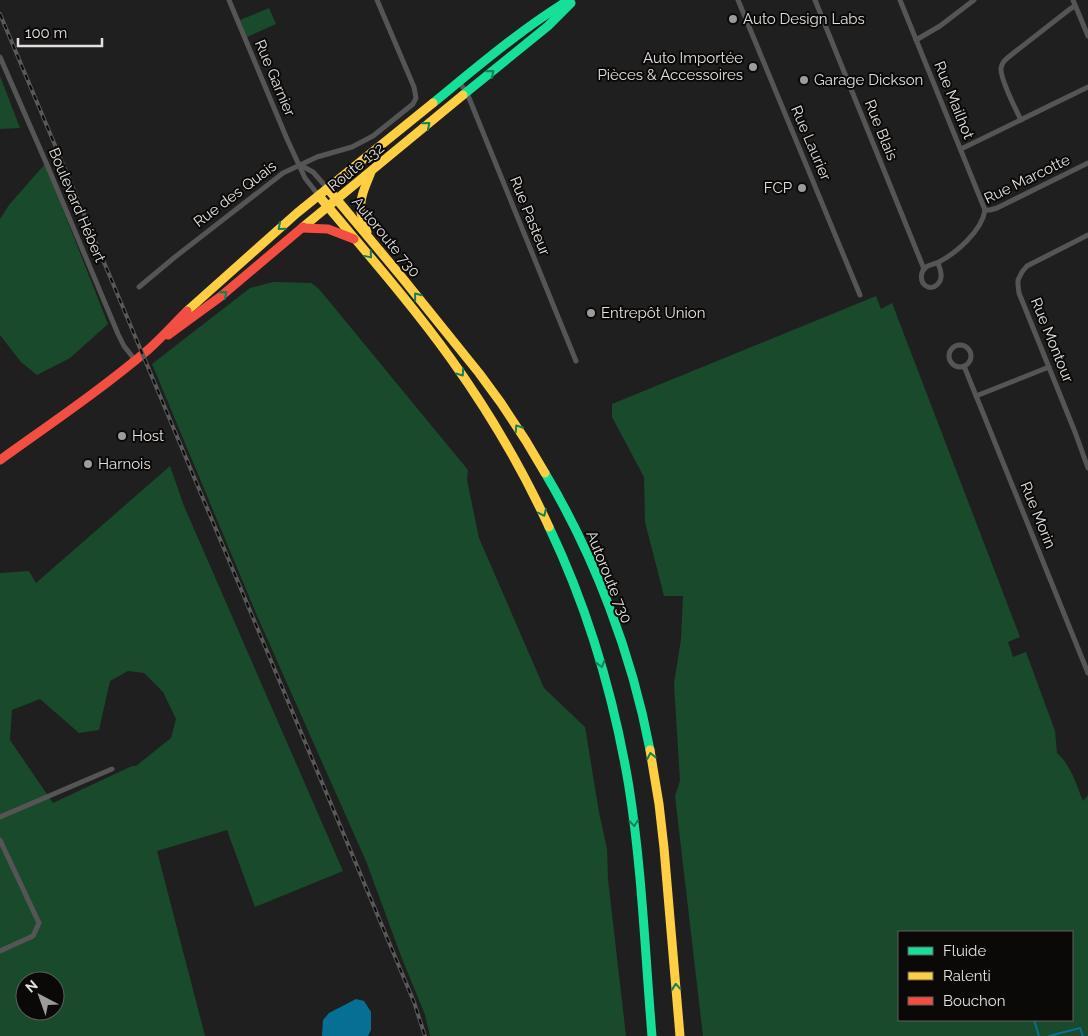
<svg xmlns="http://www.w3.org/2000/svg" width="1088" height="1036" viewBox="0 0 1088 1036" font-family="Raleway,sans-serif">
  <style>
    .green { fill: #184a2b; fill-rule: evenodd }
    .water { fill: #076f93 }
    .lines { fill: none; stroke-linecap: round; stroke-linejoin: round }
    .stream { stroke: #076f93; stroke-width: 2 }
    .street { stroke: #565555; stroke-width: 5 }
    .fast { stroke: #16e098; stroke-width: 9 }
    .slow { stroke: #ffcf43; stroke-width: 9 }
    .jam { stroke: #f24e42; stroke-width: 9 }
    .rail-casing { stroke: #595959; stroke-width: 4 }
    .rail { stroke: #0a0908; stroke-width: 2; stroke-dasharray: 5.5; stroke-linecap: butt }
    .oneway { stroke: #117f57 }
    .poi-dot { fill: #9d9c9c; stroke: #0a0908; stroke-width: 2 }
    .labels { text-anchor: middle; stroke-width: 4; stroke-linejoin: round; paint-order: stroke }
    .poi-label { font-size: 15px; fill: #e1e0df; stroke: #0a0908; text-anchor: start }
    .street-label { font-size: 15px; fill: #e1e0df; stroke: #0a0908 }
  </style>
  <rect width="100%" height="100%" fill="#201f1f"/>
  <g class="green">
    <path d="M269,8L276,24L247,37L240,20Z"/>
    <path d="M0,76L20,128L0,129Z"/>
    <path d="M45,164L108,324L70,358L37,375L21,362L0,335V219L9,205Z"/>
    <path d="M273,282L311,283L319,289L468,470L467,480L479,538L544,688L585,727L599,812L607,849L608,879L626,1036H430L425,1015L401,956L366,861L258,618L152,364L250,288Z"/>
    <path d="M876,296L881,309L892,303L1020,637L1008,642L1013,657L1026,652L1055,731L1057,753C1071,765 1076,784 1083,801L1088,795V1036H703L675,796L680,781L674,684L681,639L683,596H664L645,522L644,477L612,417V404ZM899,932H1072V1020H899Z"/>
    <path d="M170,466L184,506L343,871L255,907L227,830L157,851L205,1036H0V573L29,571L36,583ZM128,671L144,673L163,692L176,719L171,738L136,766H132L53,803L10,740L12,710L40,699L79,733L99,730L110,681ZM25,981H55V1011H25Z"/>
  </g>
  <path class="water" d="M356,999L364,1001L371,1012V1030L368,1036H322L323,1020L329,1013Z"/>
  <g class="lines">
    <g class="stream">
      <path d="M1034,1020L1039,1036"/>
      <path d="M1049,1036L1080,1028L1083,1036"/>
    </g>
    <g class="street">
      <path d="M229,0L287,139L305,178L319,196"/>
      <path d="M738,0L860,295"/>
      <path d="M815,0L924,269"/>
      <path d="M900,0L985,210"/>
      <path d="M1073,0L1088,36"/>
      <path d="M916,40L940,26L974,0"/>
      <path d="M0,57L48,167L118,334L124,346L135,360"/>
      <path d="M459,82L467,93L576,361"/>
      <path d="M1021,120C1016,110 1000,77 1001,68C1002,62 1006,59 1011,55L1070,9L1075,6"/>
      <path d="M961,149L1088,87"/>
      <path d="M300,165L313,172L328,189"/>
      <path d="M1088,235L1027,266L1022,272L1018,280V285L1019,293L1075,432L1088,468"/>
      <path d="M938,263C939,266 941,270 941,274C942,282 934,291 926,286C920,282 920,273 925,268C928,265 935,264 939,262C956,253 982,231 985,210H990L997,208L1088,163"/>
      <path d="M139,287L175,257L283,173L317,157L352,147L373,136L413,104L416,98L414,87L377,0"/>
      <circle cx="960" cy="356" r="11"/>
      <path d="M964,366L1088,673"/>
      <path d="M976,396L1049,367"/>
      <path d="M0,817L112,769"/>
      <path d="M0,840L39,923L33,936L0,951"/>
    </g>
    <g class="fast">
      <path d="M463,95L548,26L571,3"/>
      <path d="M433,103C477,67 520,30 569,0"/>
      <path d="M545,473C595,557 632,655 650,750"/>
      <path d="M549,527C588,609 614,697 629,787C642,869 645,953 652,1036"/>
    </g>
    <g class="slow">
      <path d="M328,189L400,275L479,373L501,403L526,441L545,473"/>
      <path d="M319,196C364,250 410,302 451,359C489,412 522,468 549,527"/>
      <path d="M303,227L463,95"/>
      <path d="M367,232C365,225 362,219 361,212C359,198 366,185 371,172"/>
      <path d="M187,311L297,213L433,103"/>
      <path d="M650,750L659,804L664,848L680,1036"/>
    </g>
    <g class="jam">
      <path d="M302,228L328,229L354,239"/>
      <path d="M168,335L220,297L303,227"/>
      <path d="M0,460C50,424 102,389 149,349C162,337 174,324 187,311"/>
    </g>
    <g class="rail-casing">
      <path id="rail" d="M0,14L414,1002L425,1036"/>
    </g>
    <use href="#rail" class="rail"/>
  </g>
  <defs><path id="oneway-chevron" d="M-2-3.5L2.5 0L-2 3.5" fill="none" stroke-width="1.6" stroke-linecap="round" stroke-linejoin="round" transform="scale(1.25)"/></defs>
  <g class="oneway">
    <use href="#oneway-chevron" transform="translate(491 73) rotate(-39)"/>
    <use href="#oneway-chevron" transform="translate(427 125) rotate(-40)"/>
    <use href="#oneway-chevron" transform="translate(281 227) rotate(139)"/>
    <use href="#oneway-chevron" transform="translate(369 255) rotate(50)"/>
    <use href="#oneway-chevron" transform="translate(224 294) rotate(-40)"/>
    <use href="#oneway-chevron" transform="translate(417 296) rotate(-129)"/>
    <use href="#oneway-chevron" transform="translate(461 373) rotate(55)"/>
    <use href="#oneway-chevron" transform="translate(518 428) rotate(-123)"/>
    <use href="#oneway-chevron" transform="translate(543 513) rotate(65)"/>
    <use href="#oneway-chevron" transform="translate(601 664) rotate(73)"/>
    <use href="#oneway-chevron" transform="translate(651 756) rotate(-101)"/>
    <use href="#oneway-chevron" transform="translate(634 823) rotate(83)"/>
    <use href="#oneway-chevron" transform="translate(676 987) rotate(-95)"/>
  </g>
  <g class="poi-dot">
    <circle cx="733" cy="19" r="5"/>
    <circle cx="753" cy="67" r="5"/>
    <circle cx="804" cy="80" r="5"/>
    <circle cx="802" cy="188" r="5"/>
    <circle cx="591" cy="313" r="5"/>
    <circle cx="122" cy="436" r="5"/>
    <circle cx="88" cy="464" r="5"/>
  </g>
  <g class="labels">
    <g class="poi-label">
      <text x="743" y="24">Auto Design Labs</text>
      <text x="743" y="63" text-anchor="end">Auto Importée<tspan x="743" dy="17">Pièces &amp; Accessoires</tspan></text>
      <text x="814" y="85">Garage Dickson</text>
      <text x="792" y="193" text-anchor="end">FCP</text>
      <text x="601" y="318">Entrepôt Union</text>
      <text x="132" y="441">Host</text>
      <text x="98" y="469">Harnois</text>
    </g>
    <g class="street-label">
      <text transform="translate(275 78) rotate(67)" y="5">Rue Garnier</text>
      <text transform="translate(954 100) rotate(68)" y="5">Rue Mailhot</text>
      <text transform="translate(881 130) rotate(68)" y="5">Rue Blais</text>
      <text transform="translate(811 143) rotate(67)" y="5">Rue Laurier</text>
      <text transform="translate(356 167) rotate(-39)" y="5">Route 132</text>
      <text transform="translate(1027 179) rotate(-26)" y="5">Rue Marcotte</text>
      <text transform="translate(235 194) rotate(-37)" y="5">Rue des Quais</text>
      <text transform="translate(77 205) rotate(67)" y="5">Boulevard Hébert</text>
      <text transform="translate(530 216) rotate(68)" y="5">Rue Pasteur</text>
      <text transform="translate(386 237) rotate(51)" y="5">Autoroute 730</text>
      <text transform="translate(1052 340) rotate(68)" y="5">Rue Montour</text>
      <text transform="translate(1038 515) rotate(68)" y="5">Rue Morin</text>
      <text transform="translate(609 577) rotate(68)" y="5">Autoroute 730</text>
    </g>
  </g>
  <rect x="898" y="931" width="175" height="90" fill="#0a0908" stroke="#605f5e"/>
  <rect x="908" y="947" width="25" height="8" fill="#16e098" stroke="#605f5e"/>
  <text x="943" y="956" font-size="15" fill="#e1e0df">Fluide</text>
  <rect x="908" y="972" width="25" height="8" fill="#ffcf43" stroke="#605f5e"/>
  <text x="943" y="981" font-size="15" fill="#e1e0df">Ralenti</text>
  <rect x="908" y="997" width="25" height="8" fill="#f24e42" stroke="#605f5e"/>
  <text x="943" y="1006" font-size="15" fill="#e1e0df">Bouchon</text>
  <g transform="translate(40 996) rotate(319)"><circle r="24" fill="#0a0908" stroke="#605f5e"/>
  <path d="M0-4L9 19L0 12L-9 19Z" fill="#9d9c9c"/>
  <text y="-8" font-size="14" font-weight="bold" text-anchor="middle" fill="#e1e0df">N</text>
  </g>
  <path d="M18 38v8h84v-8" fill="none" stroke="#e1e0df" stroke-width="2.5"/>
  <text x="25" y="38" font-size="15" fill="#e1e0df" stroke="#0a0908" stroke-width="4" paint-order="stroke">100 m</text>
</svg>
